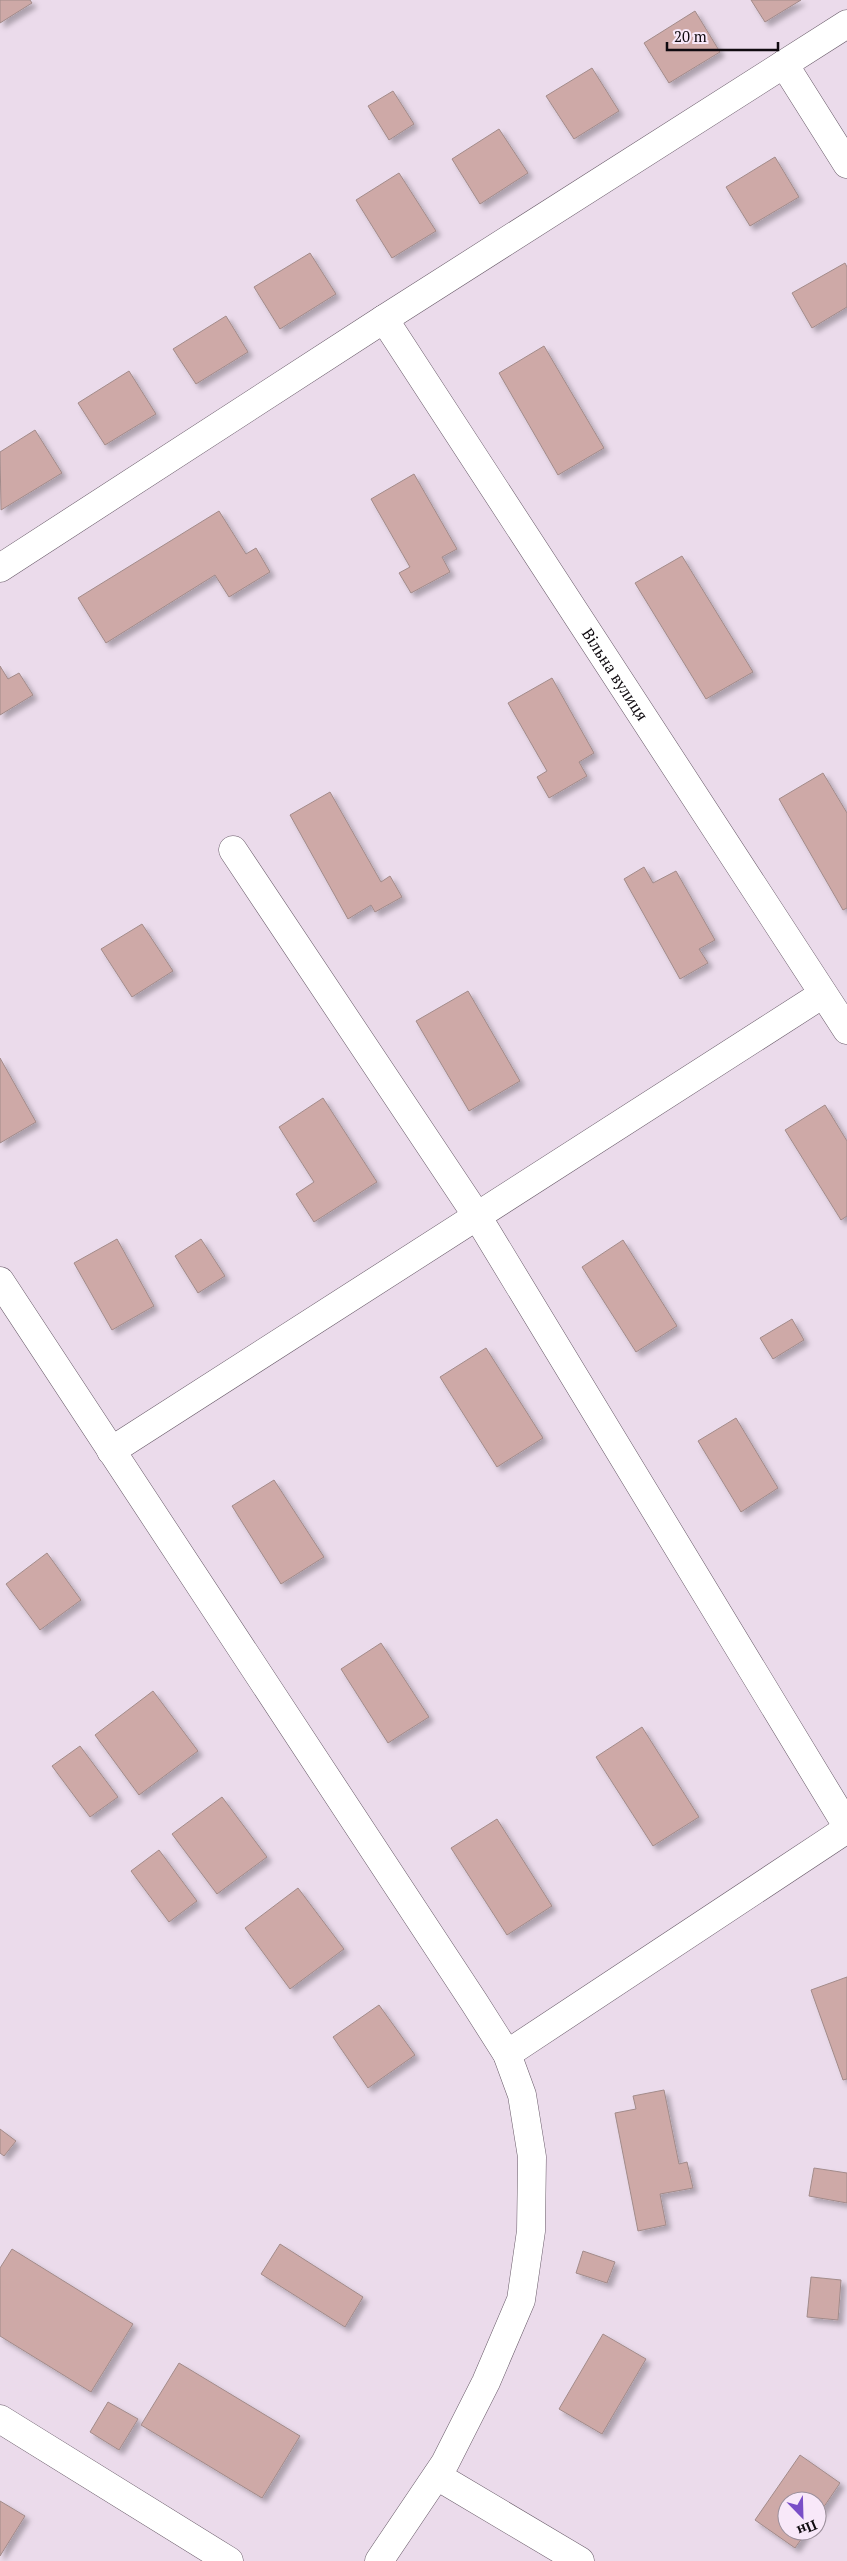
<svg xmlns="http://www.w3.org/2000/svg" width="847" height="2561" viewBox="0 0 847 2561" font-family="'PT Serif',serif">
  <style>
    .building { fill: #cea9a7; stroke: #a28b8a; filter: url(#shadow) }
    .lines { fill: none; stroke-linecap: round; stroke-linejoin: round }
    .minor-casing { stroke: #685a68; stroke-width: 29 }
    .minor { stroke: #fff; stroke-width: 28 }
    .labels { text-anchor: middle; stroke-width: 4; stroke-linejoin: round; paint-order: stroke }
    .street-label { font-size: 16px; fill: #0f0a0f; stroke: #f8e8f9 }
  </style>
  <defs>
    <filter id="shadow"><feDropShadow dx="4.5" dy="4.5" stdDeviation="2.5" flood-color="#0004"/></filter>
  </defs>
  <rect width="100%" height="100%" fill="#ebdbeb"/>
  <g class="building">
    <path d="M0,0H30L32,3L0,23Z"/>
    <path d="M751,0H801L765,22Z"/>
    <path d="M695,11L720,52L669,83L644,43Z"/>
    <path d="M592,68L619,111L574,139L546,96Z"/>
    <path d="M393,91L414,124L389,140L368,106Z"/>
    <path d="M499,129L528,173L480,204L452,159Z"/>
    <path d="M775,157L799,197L750,226L726,187Z"/>
    <path d="M399,173L436,231L392,258L356,200Z"/>
    <path d="M310,253L336,294L280,329L254,287Z"/>
    <path d="M845,263L847,267V307L812,328L792,293Z"/>
    <path d="M226,316L248,352L196,384L173,349Z"/>
    <path d="M544,346L604,448L558,475L499,373Z"/>
    <path d="M129,371L156,414L105,445L78,403Z"/>
    <path d="M35,430L62,473L1,510L0,452Z"/>
    <path d="M414,474L457,549L442,557L450,572L411,593L399,573L410,567L371,499Z"/>
    <path d="M219,511L246,554L256,548L270,572L229,597L215,575L106,643L78,598Z"/>
    <path d="M682,556L753,672L706,699L635,583Z"/>
    <path d="M0,666L8,679L19,673L33,695L0,715Z"/>
    <path d="M552,678L594,753L579,762L587,776L549,798L537,777L547,771L508,703Z"/>
    <path d="M823,773L847,813V908L843,910L779,799Z"/>
    <path d="M330,792L381,882L390,876L402,897L375,912L371,905L348,919L290,815Z"/>
    <path d="M644,867L653,883L676,871L715,940L699,949L708,963L680,979L624,879Z"/>
    <path d="M142,924L173,971L132,997L101,949Z"/>
    <path d="M468,991L520,1081L469,1111L416,1021Z"/>
    <path d="M0,1058L36,1122L0,1143Z"/>
    <path d="M323,1098L377,1182L314,1222L296,1194L314,1182L279,1127Z"/>
    <path d="M825,1105L847,1141V1216L841,1220L785,1130Z"/>
    <path d="M117,1239L154,1306L112,1330L74,1263Z"/>
    <path d="M201,1239L225,1276L198,1293L175,1256Z"/>
    <path d="M623,1240L677,1326L636,1352L582,1267Z"/>
    <path d="M792,1319L804,1340L773,1359L760,1338Z"/>
    <path d="M486,1348L543,1438L497,1467L440,1377Z"/>
    <path d="M736,1418L778,1488L741,1512L698,1441Z"/>
    <path d="M274,1480L324,1557L281,1584L232,1506Z"/>
    <path d="M47,1553L81,1600L40,1630L6,1584Z"/>
    <path d="M381,1643L429,1717L388,1743L341,1669Z"/>
    <path d="M153,1691L198,1751L139,1795L95,1735Z"/>
    <path d="M642,1727L699,1817L653,1846L596,1757Z"/>
    <path d="M80,1746L118,1797L90,1817L52,1766Z"/>
    <path d="M222,1797L267,1857L217,1894L172,1834Z"/>
    <path d="M497,1819L552,1906L507,1935L451,1848Z"/>
    <path d="M159,1850L197,1901L169,1922L131,1871Z"/>
    <path d="M298,1888L344,1949L290,1989L245,1928Z"/>
    <path d="M847,1977V2079L843,2080L811,1990Z"/>
    <path d="M379,2005L415,2055L368,2088L333,2037Z"/>
    <path d="M664,2090L679,2164L687,2162L693,2188L660,2194L666,2225L638,2231L615,2113L636,2109L633,2096Z"/>
    <path d="M0,2129L16,2141L4,2156L0,2153Z"/>
    <path d="M814,2168L847,2173V2203L809,2196Z"/>
    <path d="M280,2244L363,2297L345,2327L261,2274Z"/>
    <path d="M12,2249L133,2324L91,2392L0,2336V2268Z"/>
    <path d="M583,2251L615,2262L607,2283L576,2273Z"/>
    <path d="M811,2277L841,2280L838,2320L807,2317Z"/>
    <path d="M603,2334L646,2359L602,2434L559,2409Z"/>
    <path d="M179,2363L300,2436L262,2498L141,2425Z"/>
    <path d="M108,2402L138,2419L119,2450L90,2432Z"/>
    <path d="M800,2455L840,2483L817,2517V2501H787V2531H807L795,2548L755,2520Z"/>
    <path d="M0,2501L25,2516L0,2556Z"/>
  </g>
  <g class="lines">
    <g class="minor-casing">
      <g id="minor">
        <path d="M784,64L847,164"/>
        <path id="s1" d="M384,319L847,1030"/>
        <path d="M0,568L384,319L847,24"/>
        <path d="M233,850L477,1216L847,1826"/>
        <path d="M0,1281L474,2002L507,2054L522,2095L532,2157L531,2231L521,2300L486,2382L445,2463L379,2561"/>
        <path d="M111,1451L823,994"/>
        <path d="M507,2054L847,1829"/>
        <path d="M0,2419L229,2561"/>
        <path d="M437,2476L580,2561"/>
      </g>
    </g>
    <use href="#minor" class="minor"/>
  </g>
  <g class="labels">
    <g class="street-label">
      <text dy="6" stroke="none"><textPath href="#s1" startOffset="424">Вільна вулиця</textPath></text>
    </g>
  </g>
  <g transform="translate(802 2516) rotate(157)"><circle r="24" fill="#f8e8f9" stroke="#9b8f9b"/>
  <path d="M0-4L9 19L0 12L-9 19Z" fill="#794ec7"/>
  <text y="-8" font-size="14" font-weight="bold" text-anchor="middle" fill="#0f0a0f">Пн</text>
  </g>
  <path d="M667 42v8h111v-8" fill="none" stroke="#0f0a0f" stroke-width="2.5"/>
  <text x="674" y="42" font-size="15" fill="#0f0a0f" stroke="#f8e8f9" stroke-width="4" paint-order="stroke">20 m</text>
</svg>
